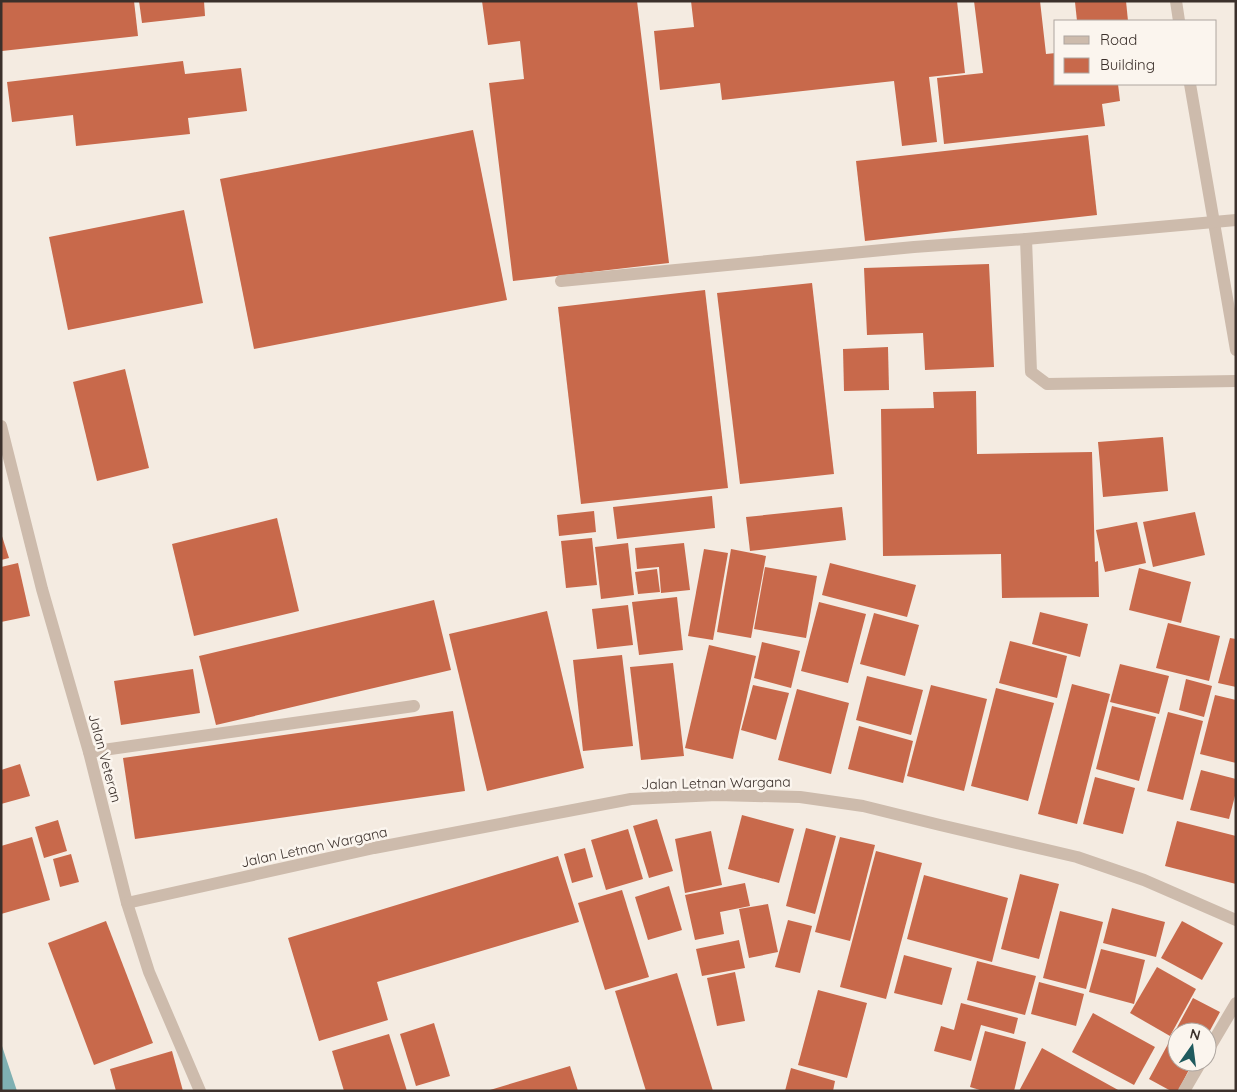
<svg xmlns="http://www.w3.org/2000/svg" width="1237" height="1092" viewBox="0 0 1237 1092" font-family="Quicksand,sans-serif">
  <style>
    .water { fill: #7fb0b2 }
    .building { fill: #c8694b }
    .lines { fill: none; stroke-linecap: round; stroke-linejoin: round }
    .minor { stroke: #cdbbac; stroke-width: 12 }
    .labels { text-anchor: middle; stroke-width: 5; stroke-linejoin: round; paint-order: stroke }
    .street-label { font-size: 14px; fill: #3b302b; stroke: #fbf5ee }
  </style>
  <rect width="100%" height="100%" fill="#f4ebe1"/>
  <path class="water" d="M1,1043L17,1091H1Z"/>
  <g class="building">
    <path d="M1,1H134L138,36L2,51Z"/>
    <path d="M139,1H204L205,16L142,23Z"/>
    <path d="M482,1H637L669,263L513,281L489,83L524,79L520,41L488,45Z"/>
    <path d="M691,1H957L965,73L929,77L937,142L902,146L894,81L722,100L720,83L660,90L654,31L694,27Z"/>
    <path d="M974,1H1040L1046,54L1056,53V84H1118L1120,101L1102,104L1105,126L944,144L937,78L983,73Z"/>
    <path d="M1085,1H1126L1128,21H1077L1075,2Z"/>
    <path d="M183,61L185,74L241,68L247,111L188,118L190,134L76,146L73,115L12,122L7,82Z"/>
    <path d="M473,130L507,300L254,349L220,179Z"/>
    <path d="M1088,135L1097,215L865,241L856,161Z"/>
    <path d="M184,210L203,303L68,330L49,237Z"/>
    <path d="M989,264L994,367L925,370L923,333L867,335L864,268Z"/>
    <path d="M812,283L834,474L740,484L717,293Z"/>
    <path d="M705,290L728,488L581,504L558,307Z"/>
    <path d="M888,347L889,390L844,391L843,349Z"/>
    <path d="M125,369L149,468L97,481L73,382Z"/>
    <path d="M976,391L977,454L1092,452L1095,562L1098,561L1099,597L1002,598L1001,554L883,556L881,409L934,408L933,392Z"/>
    <path d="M1163,437L1168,491L1103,497L1098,442Z"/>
    <path d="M712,496L715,528L617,539L613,507Z"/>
    <path d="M842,507L846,540L750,551L746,517Z"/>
    <path d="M594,511L596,532L559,536L557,515Z"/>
    <path d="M1195,512L1205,555L1153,567L1143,522Z"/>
    <path d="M277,518L299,611L194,636L172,544Z"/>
    <path d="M1137,522L1146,563L1105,572L1096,530Z"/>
    <path d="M1,533L9,558L1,560Z"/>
    <path d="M592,538L597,585L566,588L561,541Z"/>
    <path d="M628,543L634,595L601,599L595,547Z"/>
    <path d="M684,543L690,590L661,593L659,567L637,569L635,548Z"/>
    <path d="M704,549L728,553L713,640L688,636Z"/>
    <path d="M731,549L766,556L751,638L717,632Z"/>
    <path d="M18,563L30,616L1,622V567Z"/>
    <path d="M830,563L916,585L907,617L822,595Z"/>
    <path d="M765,567L817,576L806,638L754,629Z"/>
    <path d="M1139,568L1191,582L1181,623L1129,610Z"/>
    <path d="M657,569L660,592L638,594L635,572Z"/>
    <path d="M677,597L683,650L639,655L632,602Z"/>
    <path d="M434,600L451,670L216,725L199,656Z"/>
    <path d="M819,602L866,614L848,683L801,671Z"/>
    <path d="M628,605L633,645L597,649L592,609Z"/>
    <path d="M547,611L584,768L487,791L449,634Z"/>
    <path d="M1040,612L1088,624L1080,657L1032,644Z"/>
    <path d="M874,613L919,625L905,676L860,664Z"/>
    <path d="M1168,623L1220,636L1209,681L1156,668Z"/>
    <path d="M1230,638L1236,639V687L1218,683Z"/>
    <path d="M1010,641L1067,656L1057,698L999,683Z"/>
    <path d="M762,642L800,651L791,688L754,678Z"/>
    <path d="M709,645L756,656L733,759L685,748Z"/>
    <path d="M622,655L633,746L583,751L573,660Z"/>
    <path d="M673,663L684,756L641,760L630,667Z"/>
    <path d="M1120,664L1169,676L1159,714L1110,702Z"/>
    <path d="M193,669L200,713L121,725L114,681Z"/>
    <path d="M867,676L923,690L911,735L856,720Z"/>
    <path d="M1186,679L1212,686L1204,717L1179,710Z"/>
    <path d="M1072,684L1110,694L1077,824L1038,814Z"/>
    <path d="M753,685L789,693L776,740L741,730Z"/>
    <path d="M931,685L987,699L964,791L907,776Z"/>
    <path d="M996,688L1054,703L1028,801L971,786Z"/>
    <path d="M797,689L849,703L831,774L778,760Z"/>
    <path d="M1215,695L1236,700V763L1200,754Z"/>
    <path d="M1112,706L1156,717L1139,781L1096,769Z"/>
    <path d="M453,711L465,791L135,839L123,758Z"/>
    <path d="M1168,712L1203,721L1183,800L1147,791Z"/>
    <path d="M859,726L913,741L903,783L848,769Z"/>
    <path d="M20,764L30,796L1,804V770Z"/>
    <path d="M1201,770L1236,779V792L1229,819L1190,810Z"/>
    <path d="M1095,777L1135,788L1123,834L1083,824Z"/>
    <path d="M742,815L794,829L779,883L728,869Z"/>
    <path d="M657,819L673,871L649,878L633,826Z"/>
    <path d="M58,820L67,851L44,858L35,827Z"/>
    <path d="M1177,821L1236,836V884L1165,866Z"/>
    <path d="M806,828L836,836L815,914L786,906Z"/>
    <path d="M628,829L643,879L606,890L591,840Z"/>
    <path d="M711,831L722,885L685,893L675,839Z"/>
    <path d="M32,837L50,900L1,914V846Z"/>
    <path d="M840,837L875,845L850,941L815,932Z"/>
    <path d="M585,848L593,877L572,883L564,854Z"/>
    <path d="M876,851L922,863L886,999L840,987Z"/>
    <path d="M71,854L79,882L60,887L53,859Z"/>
    <path d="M558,856L579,922L377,982L388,1020L319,1041L288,938Z"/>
    <path d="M1020,874L1059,884L1039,959L1001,949Z"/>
    <path d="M924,875L1008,898L992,962L907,939Z"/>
    <path d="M745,883L750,906L720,912L724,934L695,940L685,895Z"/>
    <path d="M669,886L682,930L648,940L635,897Z"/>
    <path d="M622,890L649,977L605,990L578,903Z"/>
    <path d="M768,904L778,952L749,958L739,909Z"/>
    <path d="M1112,908L1165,922L1156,957L1103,943Z"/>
    <path d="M1060,911L1103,922L1086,989L1043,978Z"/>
    <path d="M788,920L812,926L800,973L775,967Z"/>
    <path d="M106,921L153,1043L94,1065L48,943Z"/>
    <path d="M1182,921L1223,943L1202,980L1161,958Z"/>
    <path d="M739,940L745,968L702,976L696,949Z"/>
    <path d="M1101,949L1145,960L1134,1004L1089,992Z"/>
    <path d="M904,955L952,968L942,1005L894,993Z"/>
    <path d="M977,961L1036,976L1025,1015L967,1000Z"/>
    <path d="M1157,967L1196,989L1170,1036L1130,1013Z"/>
    <path d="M735,972L745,1021L717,1026L707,978Z"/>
    <path d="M677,973L713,1091H646L615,991Z"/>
    <path d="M1039,982L1084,994L1076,1026L1031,1014Z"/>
    <path d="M818,990L867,1003L847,1078L798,1065Z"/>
    <path d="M1193,998L1220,1012L1207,1036V1032H1177V1062H1193L1178,1091H1171L1149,1079Z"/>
    <path d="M961,1003L1018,1018L1014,1034L981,1025L971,1061L934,1051L941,1026L954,1030Z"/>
    <path d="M1093,1013L1155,1047L1134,1085L1072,1052Z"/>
    <path d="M434,1023L450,1076L416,1086L400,1034Z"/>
    <path d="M985,1031L1026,1042L1014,1091H983L970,1087Z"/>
    <path d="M389,1034L407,1091H344L332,1051Z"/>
    <path d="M1042,1048L1120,1091H1019Z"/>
    <path d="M172,1051L183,1091H116L110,1069Z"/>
    <path d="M570,1066L578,1091H490V1090Z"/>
    <path d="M791,1068L835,1081L833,1091H785Z"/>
  </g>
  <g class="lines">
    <g class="minor">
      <path d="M1176,1L1179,21"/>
      <path d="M1190,84L1236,350"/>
      <path d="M1026,239L1031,372L1047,384L1236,381"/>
      <path d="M561,281L914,247L1026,239L1236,220"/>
      <path d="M1,426L42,589L89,752L127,903L149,972L200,1091"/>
      <path d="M89,752L414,706"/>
      <path d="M127,903L374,848L631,799L717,795L800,797L863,806L940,825L1077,857L1144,880L1236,920"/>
      <path d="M1207,1052L1236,1003"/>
      <path d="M1184,1091L1201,1062"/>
    </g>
  </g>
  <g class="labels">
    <g class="street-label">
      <text transform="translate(105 758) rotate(75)" y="5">Jalan Veteran</text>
      <text transform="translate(716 783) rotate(-1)" y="5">Jalan Letnan Wargana</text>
      <text transform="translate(314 847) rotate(-12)" y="5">Jalan Letnan Wargana</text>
    </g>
  </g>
  <rect width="1237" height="1092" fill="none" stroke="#3b302b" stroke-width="5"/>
  <rect x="1054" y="20" width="162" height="65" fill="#fbf5ee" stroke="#aea6a0"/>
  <rect x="1064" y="36" width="25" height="8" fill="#cdbbac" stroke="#aea6a0"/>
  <text x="1100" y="45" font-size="15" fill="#3b302b">Road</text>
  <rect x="1064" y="58" width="25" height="15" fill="#c8694b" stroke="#aea6a0"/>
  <text x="1100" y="70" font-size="15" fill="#3b302b">Building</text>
  <g transform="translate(1192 1047) rotate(14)"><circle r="24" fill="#fbf5ee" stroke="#aea6a0"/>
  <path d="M0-4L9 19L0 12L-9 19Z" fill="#1f5a5e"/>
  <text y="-8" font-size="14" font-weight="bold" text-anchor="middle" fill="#3b302b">N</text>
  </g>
</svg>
